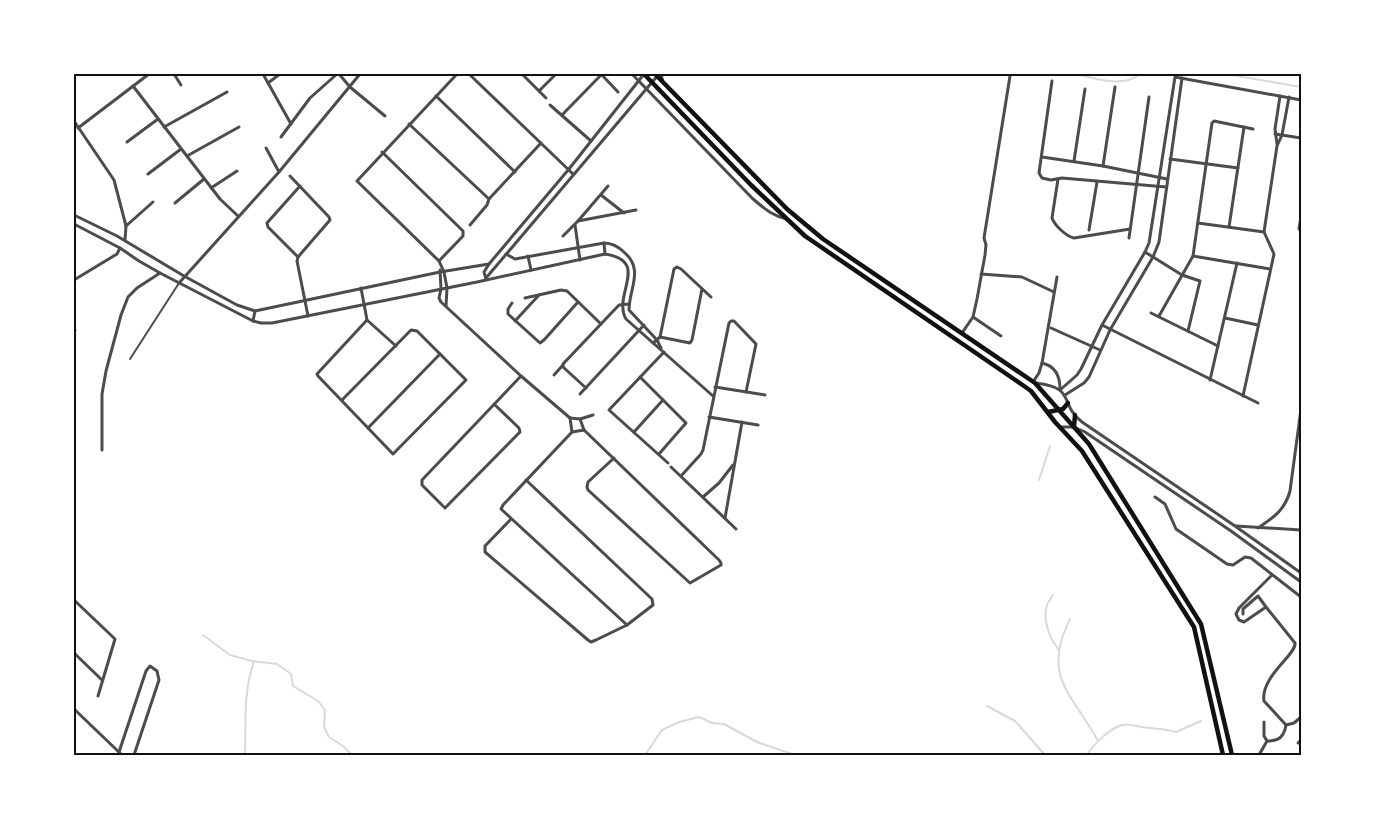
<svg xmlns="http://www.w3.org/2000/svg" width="1375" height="829" viewBox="0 0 1375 829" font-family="'Archivo Narrow',sans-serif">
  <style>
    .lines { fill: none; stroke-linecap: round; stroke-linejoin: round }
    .stream { stroke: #d9d9d9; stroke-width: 2 }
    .service { stroke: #4c4c4c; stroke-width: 2 }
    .minor { stroke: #4c4c4c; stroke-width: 3 }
    .secondary { stroke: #111; stroke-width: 4.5 }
    .neatline { fill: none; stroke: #111; stroke-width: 2 }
  </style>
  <rect width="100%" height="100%" fill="#fff"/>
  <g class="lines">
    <g class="stream">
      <path d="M1077,74C1096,79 1124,88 1140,74"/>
      <path d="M1226,74L1301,87"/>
      <path d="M1039,480L1050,446"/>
      <path d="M1053,595C1051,598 1048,602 1047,605C1042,620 1050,639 1059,650"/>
      <path d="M1070,619C1041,677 1072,693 1098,741"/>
      <path d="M203,635L230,655L252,661L277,664L291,674L293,686L318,701L325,710L324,727L329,737L343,746L352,755"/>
      <path d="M987,706L1015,721L1045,755"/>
      <path d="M245,755C246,722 243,694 254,661"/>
      <path d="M645,755L662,730L679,722L699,717L712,723L724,724L757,742L795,755"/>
      <path d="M1087,755C1094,744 1109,729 1122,725C1130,723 1141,728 1150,728C1160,729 1166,729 1176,732L1201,721"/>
    </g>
    <path class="service" d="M130,359L179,283"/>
    <g class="minor">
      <path d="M174,74L181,85"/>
      <path d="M263,74L291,124"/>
      <path d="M339,74L350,87L385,116"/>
      <path d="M469,74L573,174"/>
      <path d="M522,74L546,98"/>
      <path d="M601,74L618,92"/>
      <path d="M632,74L753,199C764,208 772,216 787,219"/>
      <path d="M661,74L663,82"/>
      <path d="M1052,81L1039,173L1042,178L1051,180L1062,178L1166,187"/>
      <path d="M268,83L280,74"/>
      <path d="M133,86L220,199L238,216"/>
      <path d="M539,91L556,74"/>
      <path d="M436,96L515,172"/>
      <path d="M550,105L591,141"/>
      <path d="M562,115L601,75"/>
      <path d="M74,121L114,180L126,226L125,240"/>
      <path d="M409,124L489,199"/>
      <path d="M164,127L227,92"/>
      <path d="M78,128L149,74"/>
      <path d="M1275,134L1301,138"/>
      <path d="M281,137L310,98L337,74"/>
      <path d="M127,142L158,119"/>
      <path d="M1277,144L1275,129L1280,96"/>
      <path d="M266,148L279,172"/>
      <path d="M382,152L463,231V236L439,261"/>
      <path d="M187,156L239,127"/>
      <path d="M1042,157L1103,166L1167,179"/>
      <path d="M1170,159L1238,168"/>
      <path d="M1074,161L1085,89"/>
      <path d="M1103,166L1115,87"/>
      <path d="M148,174L181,149"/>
      <path d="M290,176L329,217L330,220L298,257L297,261L308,316"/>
      <path d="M1058,179L1052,218C1055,226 1066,236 1074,238L1130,229"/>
      <path d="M211,188L237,171"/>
      <path d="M601,195L624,213"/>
      <path d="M175,203L204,179"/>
      <path d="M74,215L117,236L184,276L237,305L255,311L440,272L489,264"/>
      <path d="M1301,217L1299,229H1301"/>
      <path d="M578,221L636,210"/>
      <path d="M1198,223L1264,232"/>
      <path d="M74,224L120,248L139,261L160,273L253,321L261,323H272L477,282L605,254C651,261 612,295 626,319L713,396"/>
      <path d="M470,225L487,205L489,199L541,143"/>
      <path d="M575,225L580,260"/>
      <path d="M126,226L153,202"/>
      <path d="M1229,227L1244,127"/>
      <path d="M1089,230L1097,182"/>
      <path d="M563,236L578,221L608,186"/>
      <path d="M1129,238L1149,97"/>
      <path d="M604,243L605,254"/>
      <path d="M1145,252L1182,275L1200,281L1188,331"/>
      <path d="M506,254L515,259L604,243C612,243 619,247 625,253C644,270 629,289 629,310L657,340L661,348"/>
      <path d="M528,256L531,270"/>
      <path d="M1193,256L1270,269"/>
      <path d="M298,257L268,227L267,223L300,186"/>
      <path d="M440,270L441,289L439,298L441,302L521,376L570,418"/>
      <path d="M981,274L1022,277L1054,292"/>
      <path d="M486,278L659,74"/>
      <path d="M486,279L484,272L489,264L569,169L644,74"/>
      <path d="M74,280L117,254L120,248"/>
      <path d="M179,283L279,172L360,74"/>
      <path d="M361,288L367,320L396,346"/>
      <path d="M525,298L561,290L567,291L601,324"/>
      <path d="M512,303L508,309V314L540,343L544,340L578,302"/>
      <path d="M446,306L447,288L444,272L439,261L357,181L457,74"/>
      <path d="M1151,313L1218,346"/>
      <path d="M1159,316L1193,256L1212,123L1214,121L1253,129"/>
      <path d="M973,317L1001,336"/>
      <path d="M1225,318L1258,325"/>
      <path d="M253,321L255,311"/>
      <path d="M515,321L539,295"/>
      <path d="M1102,325L1258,403"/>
      <path d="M1051,328L1100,350"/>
      <path d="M74,331L75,330"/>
      <path d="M962,333L973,317L977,299L985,255L986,245L984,238L1010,76"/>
      <path d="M660,337L690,343L692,340L702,289"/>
      <path d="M653,343L660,337L674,269L677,267L681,269L711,297"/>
      <path d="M664,352L609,410L668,463"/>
      <path d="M1042,363C1055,366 1060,376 1060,389"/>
      <path d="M554,375L563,365"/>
      <path d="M640,377L686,423L659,454"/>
      <path d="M1210,380L1237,263"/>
      <path d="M1033,382L1039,373L1042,363L1057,277"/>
      <path d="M1036,383C1077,388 1058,403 1082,422L1235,526L1301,573"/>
      <path d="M715,387L765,395"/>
      <path d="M586,388L563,367V364L619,305L629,304"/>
      <path d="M1060,390L1077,375L1081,369L1102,325L1145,252L1149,243L1175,77L1301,100"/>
      <path d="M580,394L644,325"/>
      <path d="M1065,395L1084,383L1089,377L1110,330L1153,257L1159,242L1182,78"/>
      <path d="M1243,396L1274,254L1264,232L1277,146L1282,135L1289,97"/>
      <path d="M342,400L411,330L417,331L466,380L393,454L318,376L317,374L367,320"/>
      <path d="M494,404L519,428L520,432L445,508L422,485V480L521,376"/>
      <path d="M709,417L758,425"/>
      <path d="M570,418L580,419L593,415"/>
      <path d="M570,418L572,432"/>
      <path d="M580,419L584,430"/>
      <path d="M1060,427H1074L1085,432L1231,531L1301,582"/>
      <path d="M368,428L440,354"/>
      <path d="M584,430L719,560L721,563V565L690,583L588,490L587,487L588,482L614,458"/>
      <path d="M572,432L503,505L501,509L627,625"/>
      <path d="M572,432L584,430"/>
      <path d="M634,432L663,400"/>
      <path d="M102,450V394L106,371L121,315L128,297L137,288L160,273"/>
      <path d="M671,467L736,529"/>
      <path d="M681,476L701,454L703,450L729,323L731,321H734L756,344L746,392"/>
      <path d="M703,497L719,483L733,465"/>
      <path d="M1155,497L1165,504L1176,529L1227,564L1233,565L1245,557L1251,558L1301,597"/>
      <path d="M725,518L742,422"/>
      <path d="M511,519L485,546V552L588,640L591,642L596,640L627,625L653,605L652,599L526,480"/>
      <path d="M1236,526L1301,530"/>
      <path d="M1258,528C1273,518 1285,510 1290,491L1301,409"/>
      <path d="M1272,575L1239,608L1236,614L1239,620L1244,622L1266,607L1295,643C1297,654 1260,677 1264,701L1286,725"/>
      <path d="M74,600L115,639L98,696"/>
      <path d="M1243,614V609L1258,596L1266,607"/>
      <path d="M74,653L102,680"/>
      <path d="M74,709L122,755"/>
      <path d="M1264,722V736L1267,741"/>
      <path d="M1286,725L1294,723L1301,717"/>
      <path d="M1298,743L1301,740"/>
      <path d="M118,755L146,671L150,666L157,671L159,680L134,755"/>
      <path d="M1259,755L1267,741C1279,741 1284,737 1286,725"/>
    </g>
    <g class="secondary">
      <path d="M644,74L751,185L805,236L1024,386L1031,391L1055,422L1082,451L1194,627L1223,755"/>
      <path d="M655,74L787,209L823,239L1035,383L1089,444L1201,624L1232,755"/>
      <path d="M1048,412L1063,409L1068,403"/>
      <path d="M1074,427L1075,415"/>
    </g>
  </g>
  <rect width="1375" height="829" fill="none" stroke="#ffffff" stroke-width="150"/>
  <rect x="75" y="75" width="1225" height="679" class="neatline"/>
</svg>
